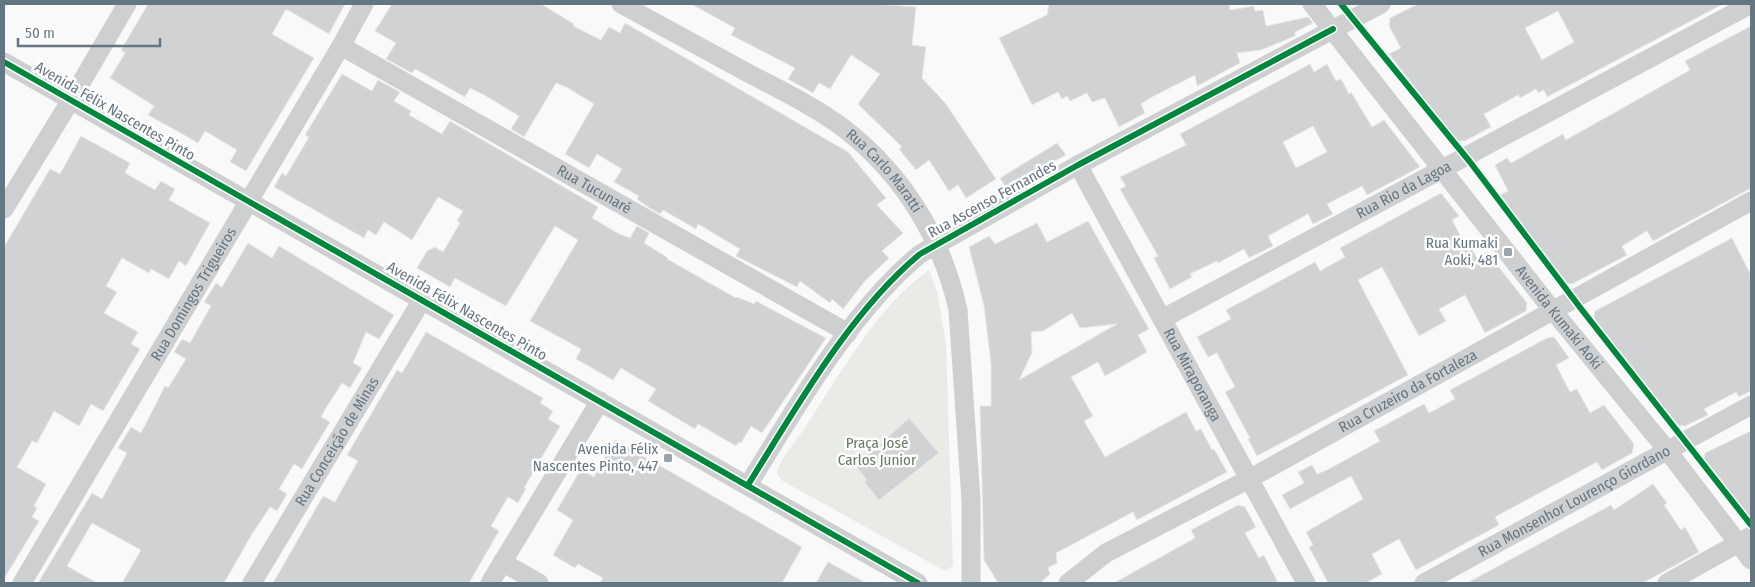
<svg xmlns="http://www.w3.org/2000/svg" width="1755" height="587" viewBox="0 0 1755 587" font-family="'Fira Sans Condensed',sans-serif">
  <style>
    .green { fill: #e8ebe6 }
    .building { fill: #d0d2d3; stroke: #e8e8e8; fill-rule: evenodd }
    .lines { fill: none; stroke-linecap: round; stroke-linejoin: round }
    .minor { stroke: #cecfd0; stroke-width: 19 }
    .cycleway-casing { stroke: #fff; stroke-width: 9 }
    .cycleway { stroke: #00873e; stroke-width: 6 }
    .poi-dot { fill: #99a4ac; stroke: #fff; stroke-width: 2 }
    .labels { text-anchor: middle; stroke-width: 5; stroke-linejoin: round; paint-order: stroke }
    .street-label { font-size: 15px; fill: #657683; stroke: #fff }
    .poi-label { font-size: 15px; fill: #657683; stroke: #fff; text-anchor: end }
    .park-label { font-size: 15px; fill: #687a64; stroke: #fff }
  </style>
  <rect width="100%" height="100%" fill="#f9f9f9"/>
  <path class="green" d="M929,270L937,291L946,344L953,566L945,571L781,480L777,473C780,458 796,441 805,428C837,378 880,303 929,270Z"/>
  <g class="building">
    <path d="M148,4H345L329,34L286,9L272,34L314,58L246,171L230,162L237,150L205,131L198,143L186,136L148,115L154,106L110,78L125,53L121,50Z"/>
    <path d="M392,4H541L574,24L573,26L601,40L609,27L620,33L625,23L848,152L886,198L877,205L903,233L882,251L889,258L865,281L843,309L832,299L830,303L800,281L797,287L736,256L740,249L698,224L696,229L663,210L660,214L648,207L637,199L639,196L614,182L622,169L597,154L589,168L565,154L594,104L568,88L556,83L524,137L511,129L519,116L486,96L470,88L465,97L415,69L412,73L386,59L396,43L375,31Z"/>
    <path d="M691,4H873L916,7L912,45L926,47L922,78L946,104L996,179L966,198L958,185L949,191L929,160L916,170L899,149L902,147L858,104L880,74L851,55L830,89L819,83L813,93L788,79L795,68L731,35L735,28Z"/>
    <path d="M1049,4H1229L1230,10L1254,6L1255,11L1263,10L1266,26L1308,17L1313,23L1295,32V36L1261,50L1237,53L1240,63L1197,86L1195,75L1150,98L1141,104L1145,113L1119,127L1105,98L1092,102L1087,93L1070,101L1067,96L1062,99L1058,92L1032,105L999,38L1047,15Z"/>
    <path d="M1418,4H1723L1547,97L1544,90L1538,93L1536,89L1520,98L1518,95L1484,114L1491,127L1465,141H1457L1389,54L1401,48L1389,26L1390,18ZM1558,11L1574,42L1542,60L1525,28Z"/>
    <path d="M1751,26V188L1653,241L1647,231L1622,246L1627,255L1572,284L1566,283L1500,195L1508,191L1495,165L1507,158L1511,163L1563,134L1566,140L1690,70L1685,61Z"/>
    <path d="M1310,64L1314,72L1327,64L1336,81L1341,79L1349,94L1351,92L1372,127L1384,120L1420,167L1367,195L1362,186L1327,204L1333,214L1313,224L1308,214L1268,236L1273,246L1249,258L1244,249L1218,263L1217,261L1190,274L1192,277L1170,289L1154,258L1158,256L1120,189L1126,186L1120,177L1186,145L1180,134ZM1313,126L1327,152L1296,168L1283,142Z"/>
    <path d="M342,74L372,91L378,80L400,92L394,101L411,111L409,115L442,134L450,121L598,207L592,218L619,234L630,238L637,226L649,233L644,243L668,258L667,259L736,298L737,297L754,304L756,301L826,338L762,433L751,426L741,443L739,442L736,446L698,424L695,429L648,401L656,389L621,368L613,380L576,359L581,349L530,321L578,240L555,226L506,306L455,278L450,287L417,268L427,251L435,247L443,252L460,223L457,221L463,211L438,197L412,240L384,222L376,235L368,230L364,238L274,187L282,173L286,176L309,137L305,135Z"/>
    <path d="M81,136L130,163L125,173L155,190L161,181L175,189L169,200L210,223L186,266L179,261L169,279L151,269L149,273L122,258L106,286L117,292L104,313L138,332L131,344L140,349L103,411L91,404L79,426L54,411L37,443L32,441L17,467L46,484L34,506L37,508L32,517L39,521L4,579V247L50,169L60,174Z"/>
    <path d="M1057,143L1066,155L1006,188L1000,178Z"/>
    <path d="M1441,193L1459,216L1452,220L1467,248L1470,246L1477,258L1487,252L1527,303L1526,311L1485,333L1465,295L1439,309L1446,321L1419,336L1382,267L1358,280L1408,375L1257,456L1248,439L1250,438L1225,392L1235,387L1217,353L1208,357L1197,337L1231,319L1226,310L1315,262L1320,271L1345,257L1340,248Z"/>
    <path d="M1088,221L1149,329L1138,335L1147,352L1105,376L1098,362L1071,377L1093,416L1084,421L1105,457L1186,412L1196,431L1201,429L1212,450L1214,449L1227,472L1137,520L1133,512L1056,553L1057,563L1048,568L1050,574L1040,583H998L984,560L983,522L980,406H991V364L984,306L969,247L989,236L995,244L1037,223L1047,242ZM1072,313L1080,328L1117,324L1019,380L1032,353L1031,332L1043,331Z"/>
    <path d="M1732,238L1751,275V391L1739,397L1736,392L1704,409L1708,415L1685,426L1676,425L1594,319L1595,311Z"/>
    <path d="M248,243L272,258L279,246L394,315L379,339L366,332L353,363L362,368L350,388L342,383L326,408L321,417L330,422L302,469L294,464L279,489L287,494L277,511L270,507L252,534L224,583H122L141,550L92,523L67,566L97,583H38L92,493L102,499L127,453L118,448L131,427L141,433L165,386L168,388L186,359L174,352L182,339L190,343L211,306L204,302L216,283L222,287Z"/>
    <path d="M426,332L543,398L540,403L553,411L548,419L560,426L524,488L526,489L518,503L508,497L491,526L499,531L469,583H273L323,496L335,502L358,461L347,455L397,370L402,373Z"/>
    <path d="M1554,337L1569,358L1556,365L1570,392L1577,389L1590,413L1604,405L1634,444L1632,453L1602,470L1597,462L1495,517L1499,525L1416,570L1399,539L1372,554L1382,574L1366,583H1328L1309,547L1313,545L1306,532L1363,499L1351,476L1290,509L1282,495L1304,483L1298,472L1312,465L1317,474L1327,470L1380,441L1374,431L1424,404L1429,413L1455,399L1450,390L1547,338Z"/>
    <path d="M909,418L939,453L879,500L864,482L867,480L856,466Z"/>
    <path d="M1751,431V521L1704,460L1705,453Z"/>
    <path d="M615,440L802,547L782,583H600L603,578L578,564L575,568L553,555L573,520L557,510L581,469L594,477Z"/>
    <path d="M1653,484L1667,503L1664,505L1681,530L1685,527L1699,552L1643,583H1467L1611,505L1614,510Z"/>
    <path d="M1238,505L1245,507L1256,527L1245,533L1259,558L1264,555L1278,583H1114L1195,538L1191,530Z"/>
    <path d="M828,562L866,583H816Z"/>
  </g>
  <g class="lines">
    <g class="minor">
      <path id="s1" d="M621,4C663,27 705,50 748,73C780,90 816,107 846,130C904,176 942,238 958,310L971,500V583"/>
      <path id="s2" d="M1312,4L1554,312L1667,450L1751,560"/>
      <path id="s3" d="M341,46L848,333"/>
      <path d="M4,62L918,583"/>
      <path id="s4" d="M1078,165L1306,583"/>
      <path d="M4,209L71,100L127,4"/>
      <path id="s5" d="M1162,319L1751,4"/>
      <path d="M748,485C796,408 850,312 920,254L1078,165L1381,4"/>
      <path d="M502,562L539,583"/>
      <path id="s6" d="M22,583L341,46L364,4"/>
      <path id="s7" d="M252,583L422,300"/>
      <path d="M490,583L600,401"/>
      <path id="s8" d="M1068,583L1106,553L1249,479L1751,201"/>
      <path id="s9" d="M1424,583L1751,405"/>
      <path d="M1667,583L1751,536"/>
    </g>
    <g class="cycleway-casing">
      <g id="cycleway">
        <path d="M1341,4L1470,162L1582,310L1751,525"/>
        <path d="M4,62L918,583"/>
        <path d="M748,485C796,408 850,312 920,254L1078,165L1333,29"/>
      </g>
    </g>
    <use href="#cycleway" class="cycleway"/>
  </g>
  <g class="poi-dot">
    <rect x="1503" y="247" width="10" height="10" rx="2.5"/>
    <rect x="663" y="453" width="10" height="10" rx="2.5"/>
  </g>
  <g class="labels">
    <g class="street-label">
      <text transform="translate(115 111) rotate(30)" y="5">Avenida Félix Nascentes Pinto</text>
      <text dy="5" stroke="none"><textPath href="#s1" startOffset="314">Rua Carlo Maratti</textPath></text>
      <text dy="5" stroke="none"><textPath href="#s3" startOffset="291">Rua Tucunaré</textPath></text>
      <text dy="5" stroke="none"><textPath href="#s5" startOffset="274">Rua Rio da Lagoa</textPath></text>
      <text transform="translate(992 199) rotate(-29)" y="5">Rua Ascenso Fernandes</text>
      <text dy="5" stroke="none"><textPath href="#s6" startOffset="336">Rua Domingos Trigueiros</textPath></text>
      <text transform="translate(467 311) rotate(30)" y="5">Avenida Félix Nascentes Pinto</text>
      <text dy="5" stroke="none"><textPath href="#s2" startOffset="399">Avenida Kumaki Aoki</textPath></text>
      <text dy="5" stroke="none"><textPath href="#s4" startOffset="239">Rua Miraporanga</textPath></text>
      <text dy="5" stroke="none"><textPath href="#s8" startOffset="391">Rua Cruzeiro da Fortaleza</textPath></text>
      <text dy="5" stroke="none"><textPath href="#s7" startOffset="165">Rua Conceição de Minas</textPath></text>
      <text dy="5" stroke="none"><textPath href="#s9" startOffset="171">Rua Monsenhor Lourenço Giordano</textPath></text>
    </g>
    <g class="poi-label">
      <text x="1498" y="248">Rua Kumaki<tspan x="1498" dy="17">Aoki, 481</tspan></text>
      <text x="658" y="454">Avenida Félix<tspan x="658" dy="17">Nascentes Pinto, 447</tspan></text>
    </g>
    <g class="park-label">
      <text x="877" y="448">Praça José<tspan x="877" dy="17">Carlos Junior</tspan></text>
    </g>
  </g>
  <rect width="1755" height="587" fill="none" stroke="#657683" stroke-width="10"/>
  <path d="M18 38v8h142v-8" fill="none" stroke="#657683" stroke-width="2.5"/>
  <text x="25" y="38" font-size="15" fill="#657683" stroke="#ffffff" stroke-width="4" paint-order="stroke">50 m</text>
</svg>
